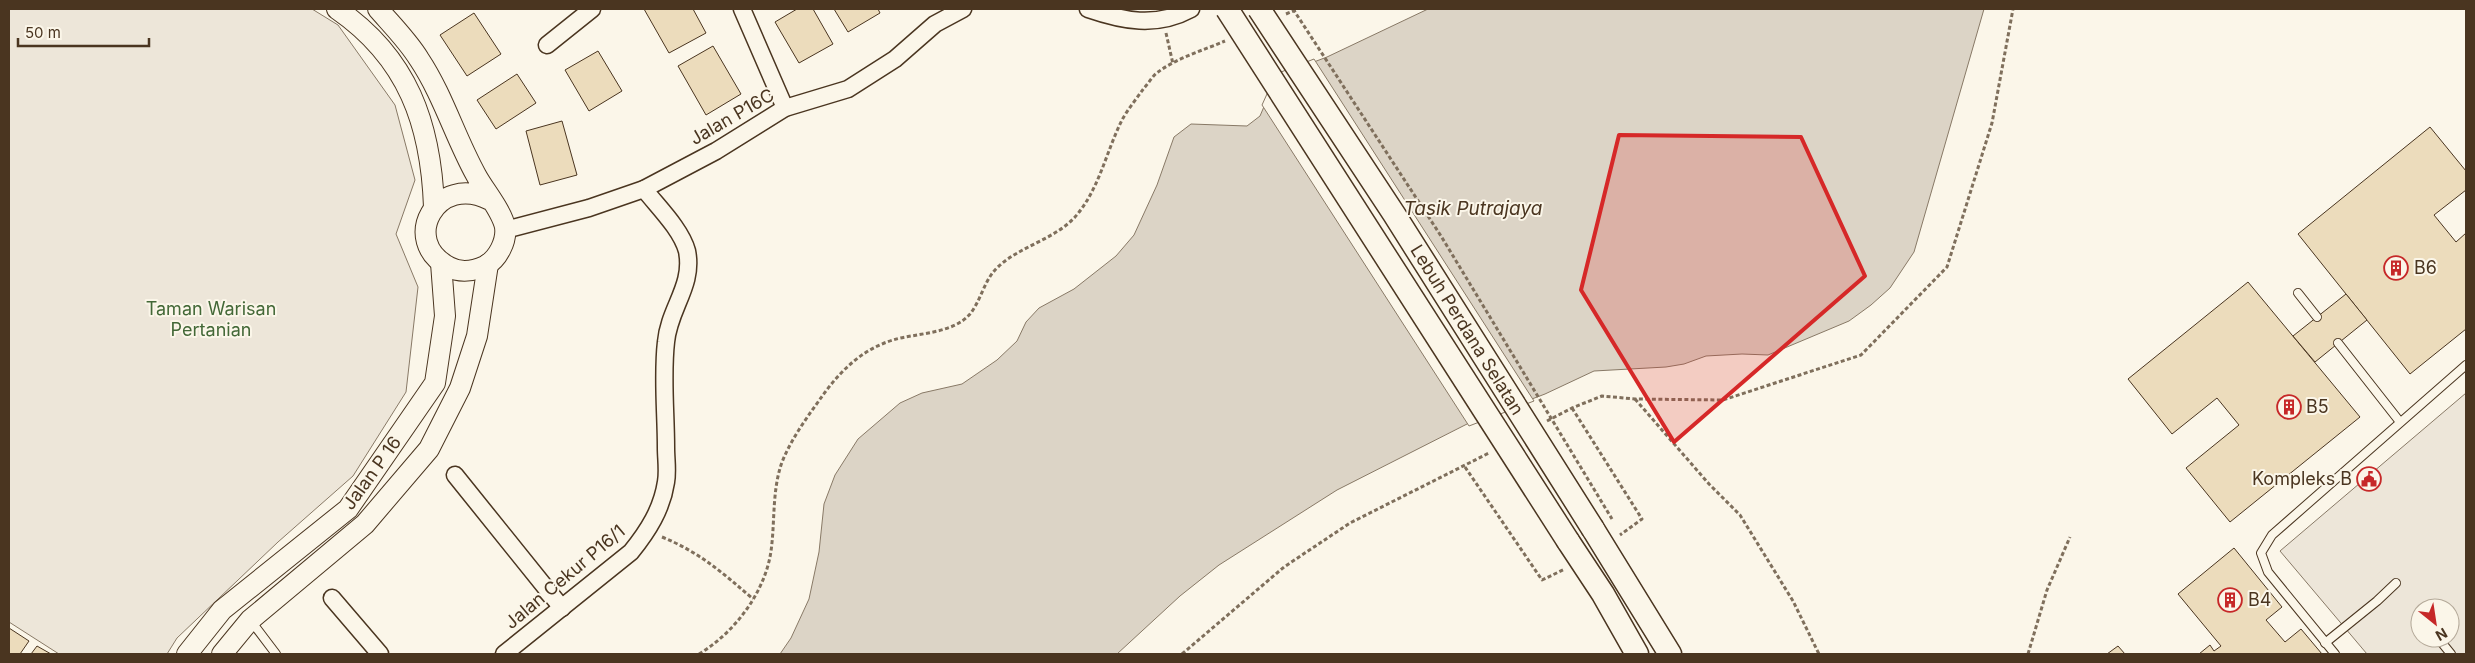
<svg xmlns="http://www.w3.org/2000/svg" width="2475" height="663" viewBox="0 0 2475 663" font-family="Inter,sans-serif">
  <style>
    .green { fill: #ede6d9; stroke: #887966; fill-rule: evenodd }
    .water { fill: #dcd4c6; stroke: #887966 }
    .pier { fill: #fbf6e9; stroke: #887966 }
    .building { fill: #ecdcbc; stroke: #4a3520 }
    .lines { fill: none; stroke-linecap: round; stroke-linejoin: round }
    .service-casing { stroke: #4a3520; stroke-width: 10 }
    .minor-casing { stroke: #4a3520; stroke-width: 19 }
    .tertiary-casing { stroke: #4a3520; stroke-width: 22 }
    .secondary-casing { stroke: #4a3520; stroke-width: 25 }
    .path { stroke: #7f6f5c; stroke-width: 3; stroke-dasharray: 4 2.5; stroke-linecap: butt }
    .service { stroke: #fbf6e9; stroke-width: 8 }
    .minor { stroke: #fbf6e9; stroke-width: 16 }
    .tertiary { stroke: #fbf6e9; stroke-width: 20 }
    .secondary { stroke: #fbf6e9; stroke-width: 22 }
    .secondary-bridge-casing { stroke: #4a3520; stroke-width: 25; stroke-linecap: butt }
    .secondary-bridge { stroke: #fbf6e9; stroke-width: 22 }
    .marked { fill: #d62828; fill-opacity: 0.2; stroke: #d62828; stroke-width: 4; stroke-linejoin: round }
    .labels { text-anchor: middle; stroke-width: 4; stroke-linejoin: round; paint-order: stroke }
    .street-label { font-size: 18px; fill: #4a3520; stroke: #fbf6e9 }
    .poi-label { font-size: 18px; fill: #4a3520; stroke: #fbf6e9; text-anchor: start }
    .park-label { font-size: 18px; fill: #436837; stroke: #fbf6e9 }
    .water-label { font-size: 19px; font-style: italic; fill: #4a3520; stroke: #fbf6e9 }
  </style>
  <rect width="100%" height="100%" fill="#fbf6e9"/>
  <g class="green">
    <path d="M9,9H312L338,25L395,105L415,180L396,234L418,287L406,392L353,476L278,542L177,638L167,654H59L9,622Z"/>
    <path d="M2466,393V654H2367L2280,551ZM2420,608H2450V638H2420Z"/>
  </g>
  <path class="water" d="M1428,9H1984L1914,252L1890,288L1871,305L1849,321L1768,355L1742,354L1706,356L1684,364L1666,367L1594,371L1545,394L1469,423L1337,490L1219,565L1180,596L1117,654H780L791,638L809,599L819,552L824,504L835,475L858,439L900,403L922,393L962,384L997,360L1017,341L1026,322L1039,308L1074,289L1116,256L1134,235L1157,185L1174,137L1191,124L1247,126L1260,116L1277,76L1327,57Z"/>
  <path class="pier" d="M1314,59L1534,401L1469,426L1262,105L1276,74Z"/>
  <g class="building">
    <path d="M644,9H693L706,33L669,53Z"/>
    <path d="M797,9H813L833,44L799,63L775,22Z"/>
    <path d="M834,9H878L880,13L848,32Z"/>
    <path d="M474,13L501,54L467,76L440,35Z"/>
    <path d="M713,46L741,94L706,115L678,66Z"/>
    <path d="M598,51L622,91L589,111L565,70Z"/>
    <path d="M517,74L536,103L496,129L477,100Z"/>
    <path d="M562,121L577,175L540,185L526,131Z"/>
    <path d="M2430,127L2466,171V190L2434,215L2456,242L2466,233V329L2410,374L2298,234Z"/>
    <path d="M2248,282L2360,417L2230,522L2186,468L2239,425L2217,398L2172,434L2128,379Z"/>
    <path d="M2346,294L2367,320L2315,362L2293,336Z"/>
    <path d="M2234,548L2282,607L2266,620L2285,642L2301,629L2322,654H2199L2210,645L2214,651L2221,646L2178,594Z"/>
    <path d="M9,628L29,641L20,654H9Z"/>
    <path d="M37,646L51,654H31Z"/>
    <path d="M2118,646L2125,654H2107Z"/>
  </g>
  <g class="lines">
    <g class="service-casing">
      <g id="service">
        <path d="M2298,293L2317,317"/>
        <path d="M2338,343L2400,422"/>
        <path d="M251,621L276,654"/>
        <path d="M2438,638L2451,654"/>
        <path d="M2325,643L2377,601L2396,583"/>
        <path d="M2335,654L2268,572L2261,553L2272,535L2466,365"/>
      </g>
    </g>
    <g class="minor-casing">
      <g id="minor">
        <path d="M742,9L785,108"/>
        <path d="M1088,9C1123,21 1156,28 1191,9"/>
        <path d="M547,45L592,9"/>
        <path d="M505,230L589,208L644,189L716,151L785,108L848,89L895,59L935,24L963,9"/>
        <path d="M455,475L562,608"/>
        <path d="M332,598L380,654"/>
        <path d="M504,654L631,552C648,531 662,509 666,482C668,471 666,459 666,448C666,413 662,376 666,342C669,308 694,286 687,251C681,229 658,207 644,189"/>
      </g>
    </g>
    <g class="tertiary-casing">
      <g id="tertiary">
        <path d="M337,9C408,58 431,124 434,207"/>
        <path d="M378,9C392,25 408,41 419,59C443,95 455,137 476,175C484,190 502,211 505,227C507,241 498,259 485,266C474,271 460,273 449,267C399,241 437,172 490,200"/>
        <path d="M187,654L222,610L348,509L435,383L445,316L441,263"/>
        <path d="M222,654L250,620L365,524L429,449L460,388L477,336L488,264"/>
      </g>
    </g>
    <g class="secondary-casing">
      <g id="secondary">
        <path d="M1593,529L1670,654"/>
        <path d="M1568,541L1603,594L1637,654"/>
      </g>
    </g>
    <g class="path">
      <path d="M1293,9L1441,236L1612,519"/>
      <path d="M1286,14L1298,9"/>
      <path d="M1166,33L1173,64"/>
      <path d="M1635,399L1709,484L1740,515L1793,601L1819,654"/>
      <path d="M1572,408L1642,519L1620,535"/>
      <path d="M1547,421L1572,408L1602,396L1635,399L1723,400L1861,355L1947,267L1992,123L2013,9"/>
      <path d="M1465,467L1542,580L1565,569"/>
      <path d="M662,537C699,552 723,573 753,599"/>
      <path d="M699,654C734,633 765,593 771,551C775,523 772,493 781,465C790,440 808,416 823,395C841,370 863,349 893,340C916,333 953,334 970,314C982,299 984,279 999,266C1021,246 1055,239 1075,217C1099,190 1106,152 1122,120C1128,109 1137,98 1144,88C1149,83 1153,75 1158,72C1177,58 1204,50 1225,41"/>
      <path d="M1182,654L1284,567L1350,523L1489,453"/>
      <path d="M2028,654L2047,590L2070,537"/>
    </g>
    <use href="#service" class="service"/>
    <use href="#minor" class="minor"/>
    <use href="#tertiary" class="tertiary"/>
    <use href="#secondary" class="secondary"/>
    <g class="secondary-bridge-casing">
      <g id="secondary-bridge">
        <path d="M1227,9L1568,541"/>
        <path d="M1259,9L1394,214L1593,529"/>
      </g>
    </g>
    <use href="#secondary-bridge" class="secondary-bridge"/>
  </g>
  <path class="marked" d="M1619,135L1801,137L1865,276L1674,442L1581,290Z"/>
  <defs>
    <g id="building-ring" transform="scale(1.25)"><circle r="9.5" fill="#fbf6e9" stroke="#c62828" stroke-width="1.5"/><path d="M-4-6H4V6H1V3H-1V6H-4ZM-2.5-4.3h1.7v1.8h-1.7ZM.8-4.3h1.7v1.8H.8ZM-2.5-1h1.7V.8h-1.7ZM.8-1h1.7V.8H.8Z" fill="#c62828"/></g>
    <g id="civic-ring" transform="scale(1.25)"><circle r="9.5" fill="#fbf6e9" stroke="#c62828" stroke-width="1.5"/><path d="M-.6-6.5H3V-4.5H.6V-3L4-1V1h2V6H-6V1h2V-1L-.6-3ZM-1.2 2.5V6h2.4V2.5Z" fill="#c62828"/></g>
  </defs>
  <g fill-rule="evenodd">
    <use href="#building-ring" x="2396" y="268"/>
    <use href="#building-ring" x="2289" y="407"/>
    <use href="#civic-ring" x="2369" y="479"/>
    <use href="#building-ring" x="2230" y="600"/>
  </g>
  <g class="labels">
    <g class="street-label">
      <text transform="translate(732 117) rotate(-30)" y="6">Jalan P16C</text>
      <text transform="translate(1467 330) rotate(58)" y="6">Lebuh Perdana Selatan</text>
      <text transform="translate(372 473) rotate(-54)" y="6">Jalan P 16</text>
      <text transform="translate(565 577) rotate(-40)" y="6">Jalan Cekur P16/1</text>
    </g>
    <g class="poi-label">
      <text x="2414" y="274">B6</text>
      <text x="2306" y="413">B5</text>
      <text x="2352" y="485" text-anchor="end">Kompleks B</text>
      <text x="2248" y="606">B4</text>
    </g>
    <g class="park-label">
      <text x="211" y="315">Taman Warisan<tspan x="211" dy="21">Pertanian</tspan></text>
    </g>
    <g class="water-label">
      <text x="1473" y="215">Tasik Putrajaya</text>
    </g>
  </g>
  <rect width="2475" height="663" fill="none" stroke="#4a3520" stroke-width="20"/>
  <g transform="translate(2435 623) rotate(150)"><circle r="24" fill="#fbf6e9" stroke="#b4a999"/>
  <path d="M0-4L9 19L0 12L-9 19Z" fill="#c62828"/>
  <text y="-8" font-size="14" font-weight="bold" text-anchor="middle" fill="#4a3520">N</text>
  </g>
  <path d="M18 38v8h131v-8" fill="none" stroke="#4a3520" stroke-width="2.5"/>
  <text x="25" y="38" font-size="15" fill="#4a3520" stroke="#fbf6e9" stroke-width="4" paint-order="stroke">50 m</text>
</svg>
